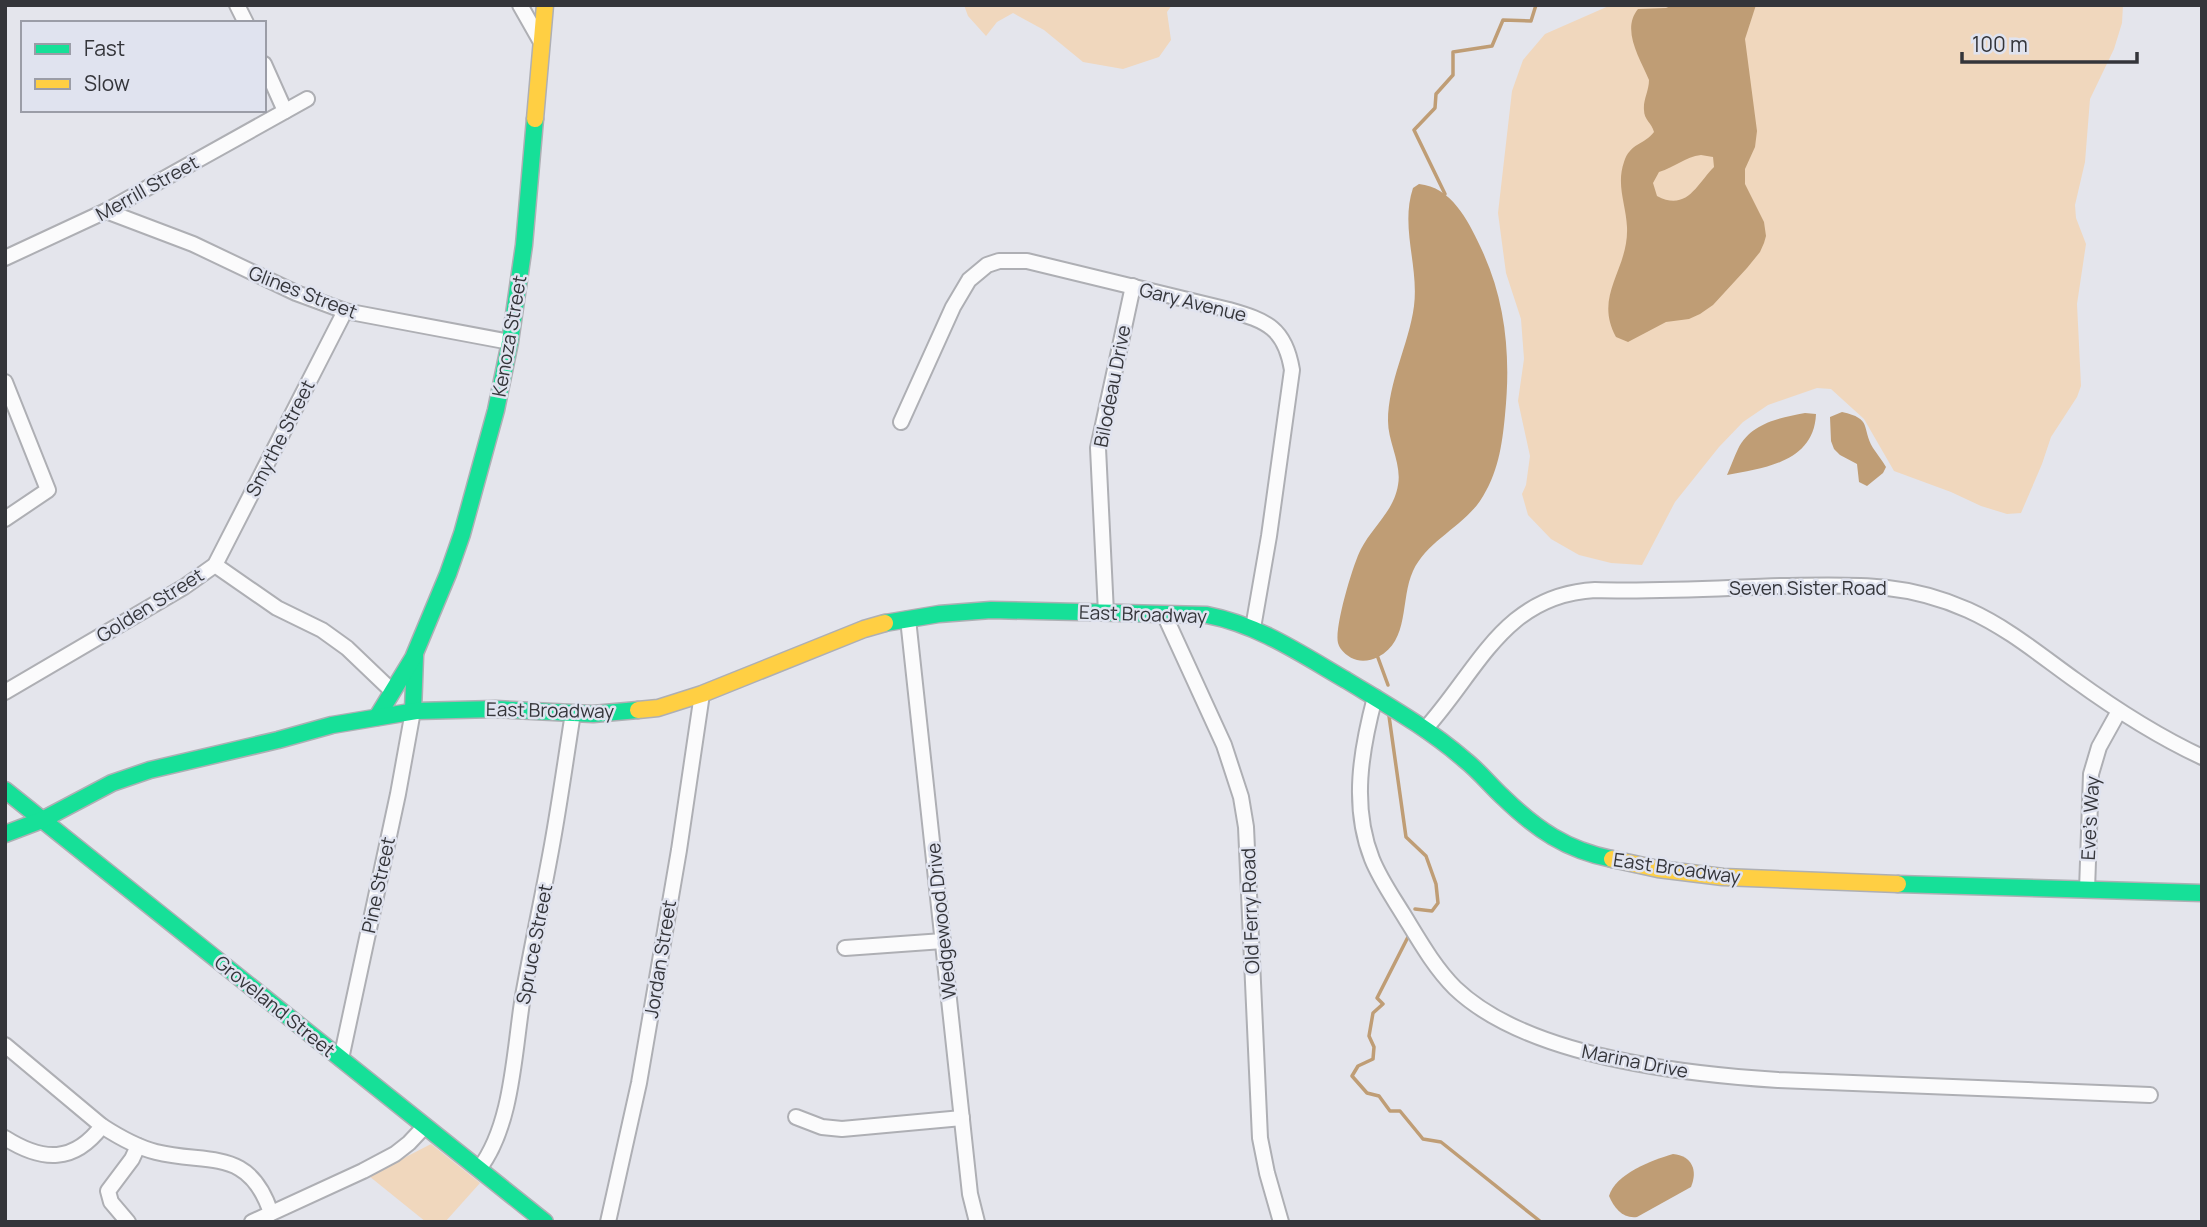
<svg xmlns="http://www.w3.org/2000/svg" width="2207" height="1227" viewBox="0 0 2207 1227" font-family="Manrope,sans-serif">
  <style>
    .green { fill: #f0d7bd }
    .water { fill: #bf9d75; fill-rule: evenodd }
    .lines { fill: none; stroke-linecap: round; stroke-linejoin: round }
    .stream { stroke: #bf9d75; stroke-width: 3.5 }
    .street-casing { stroke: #aeafb4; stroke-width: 18 }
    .fast-casing { stroke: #aeafb4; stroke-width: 19 }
    .slow-casing { stroke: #aeafb4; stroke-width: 19 }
    .street { stroke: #fbfbfc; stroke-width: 14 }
    .fast { stroke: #16e098; stroke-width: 16 }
    .slow { stroke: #ffcf43; stroke-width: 16 }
    .labels { text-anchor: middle; stroke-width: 5; stroke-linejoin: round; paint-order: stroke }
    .street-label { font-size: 19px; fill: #34353a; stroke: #e0e3ef }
  </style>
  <rect width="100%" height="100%" fill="#e4e5ec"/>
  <g class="green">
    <path d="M964,5H1172L1167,12L1171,40L1159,57L1123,69L1083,62L1044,30L1013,13L997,22L986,36L968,16Z"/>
    <path d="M1611,5H2123L2122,23L2114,49L2090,99L2085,162L2075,205L2076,218L2086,244L2077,304L2081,386L2077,397L2051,437L2042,464L2021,513L2007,514L1981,506L1951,492L1894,471L1864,419L1831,389L1817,388L1768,405L1743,422L1719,447L1675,502L1642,565L1611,563L1579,555L1551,539L1528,515L1522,494L1526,485L1530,456L1518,401L1524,359L1521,319L1506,273L1498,213L1512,91L1523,60L1545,34Z"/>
    <path d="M431,1144L480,1183L445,1222H426L369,1176Z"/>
  </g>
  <g class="water">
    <path d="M1673,5H1756L1745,39L1757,131L1755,147L1745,169V184L1764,222L1766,236L1764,243L1760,252L1747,268L1713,305L1700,314L1689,319L1666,322L1628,342L1616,337C1593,295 1629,270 1627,227C1626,204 1616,185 1624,162C1630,143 1644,145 1654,132C1652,123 1644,120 1644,110C1643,100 1649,91 1649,80C1640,58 1621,30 1638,9L1666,8ZM1701,155L1713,157L1714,167C1697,184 1687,212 1657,196L1653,183L1659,172C1675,167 1685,157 1701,155Z"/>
    <path d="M1419,184C1451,187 1468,220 1480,246C1506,300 1511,356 1505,415C1502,446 1498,474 1480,501C1461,528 1427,541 1413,571C1400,599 1410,641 1378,657C1372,660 1364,662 1357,660C1349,658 1340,651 1338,643C1334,628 1353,564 1361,549C1373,526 1394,511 1398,485C1402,464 1388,442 1388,421C1388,382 1409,344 1414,306C1419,266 1400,227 1413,188Z"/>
    <path d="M1842,412C1873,419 1861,427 1873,448C1877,454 1882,460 1886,467L1883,473L1867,486L1859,482L1857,464L1840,455L1834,449L1831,441L1830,417Z"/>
    <path d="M1805,413L1816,414C1814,462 1765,468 1727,475C1731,466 1734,457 1738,449C1751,423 1779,418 1805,413Z"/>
    <path d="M1673,1154C1692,1156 1698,1170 1691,1187L1637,1217C1623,1219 1614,1208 1609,1196C1615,1174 1652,1160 1673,1154Z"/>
  </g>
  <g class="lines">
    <g class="stream">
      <path d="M1443,196L1445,194L1414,130L1435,108L1436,94L1453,75V52L1492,46L1503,20L1531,21L1536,5"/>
      <path d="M1377,655L1388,685"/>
      <path d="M1389,716L1406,837L1426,856L1436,884L1438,903L1432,911L1415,909"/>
      <path d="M1409,935L1377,998L1383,1004L1373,1013L1369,1036L1374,1047L1373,1059L1358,1066L1352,1076L1367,1093L1379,1096L1390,1111H1400L1423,1139L1441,1142L1541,1222"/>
    </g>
    <g class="street-casing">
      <g id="street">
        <path d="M237,5L246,23"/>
        <path d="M520,5L541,42"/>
        <path d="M264,64L285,111"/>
        <path d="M106,211L193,244L296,293L345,311L510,342"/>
        <path d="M5,258L106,211L307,99"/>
        <path d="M5,382L48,490L5,519"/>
        <path d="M901,422L953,307L969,280L987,265L999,261H1027L1229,310C1267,321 1285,328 1292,370L1269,536L1253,628"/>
        <path d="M215,565L277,608L322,630L347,648L392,691"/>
        <path d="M1106,613L1098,448L1133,286"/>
        <path d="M1164,614L1224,745L1241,797L1246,827L1260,1138L1267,1173L1281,1222"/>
        <path d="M908,619L970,1194L977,1222"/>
        <path d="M5,692L184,587L215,565L345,311"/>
        <path d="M1375,697C1361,750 1351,806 1372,859C1380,879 1392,896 1403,914C1419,940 1434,967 1455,988C1527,1057 1682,1074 1778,1080L2150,1095"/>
        <path d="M1426,728C1479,669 1504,595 1595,590C1657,592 1719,588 1781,586C1850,585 1903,581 1968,610C2008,628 2040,655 2075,680C2115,709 2157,736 2202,757"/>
        <path d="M2087,890L2091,774L2099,747L2119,711"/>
        <path d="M845,948L943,941"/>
        <path d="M5,1045L102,1126C74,1163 43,1162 5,1138"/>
        <path d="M341,1059L398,794L413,711"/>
        <path d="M796,1117L822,1127L842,1129L962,1118"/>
        <path d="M102,1126C119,1137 136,1147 156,1152C210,1165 249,1147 271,1213"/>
        <path d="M479,1169C513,1125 514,1050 523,996C532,945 543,895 552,845C560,801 566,757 573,713"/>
        <path d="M128,1222L111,1202L108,1191L132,1159L138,1146"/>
        <path d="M252,1222L363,1171L395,1154L409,1143L425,1126"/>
        <path d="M608,1222L639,1083L679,850L702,694"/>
      </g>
    </g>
    <g class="fast-casing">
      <g id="fast">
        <path d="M885,623L939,614L991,610L1207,615C1259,625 1301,654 1346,680C1387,705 1428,728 1465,760C1479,771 1490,785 1503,797C1536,829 1566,850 1612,859"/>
        <path d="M413,711L415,656"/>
        <path d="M377,717L413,658L448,574L462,534L496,410L510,342L524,245L535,119"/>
        <path d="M5,790L545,1222"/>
        <path d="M5,834L42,820L112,783L150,770L278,740L332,725L416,711L495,709L593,714L638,710"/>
        <path d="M1898,884L2202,893"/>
      </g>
    </g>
    <g class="slow-casing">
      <g id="slow">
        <path d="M535,119L545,5"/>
        <path d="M638,710L658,708L702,694L864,629L885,623"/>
        <path d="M1612,859L1658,869L1723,877L1898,884"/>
      </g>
    </g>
    <use href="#street" class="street"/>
    <use href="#fast" class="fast"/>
    <use href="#slow" class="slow"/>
  </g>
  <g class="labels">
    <g class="street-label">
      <text transform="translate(147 188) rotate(-29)" y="7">Merrill Street</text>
      <text transform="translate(303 292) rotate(21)" y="7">Glines Street</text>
      <text transform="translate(1193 302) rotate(14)" y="7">Gary Avenue</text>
      <text transform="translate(509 336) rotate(-80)" y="7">Kenoza Street</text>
      <text transform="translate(1112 386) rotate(-79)" y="7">Bilodeau Drive</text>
      <text transform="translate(280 438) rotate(-63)" y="7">Smythe Street</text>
      <text x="1808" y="595">Seven Sister Road</text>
      <text transform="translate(150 605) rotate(-32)" y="7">Golden Street</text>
      <text transform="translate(1143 614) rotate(2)" y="7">East Broadway</text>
      <text transform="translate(550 710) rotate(1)" y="7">East Broadway</text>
      <text transform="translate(2090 818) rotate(-87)" y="7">Eve's Way</text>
      <text transform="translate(1677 868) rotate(8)" y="7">East Broadway</text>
      <text transform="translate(378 885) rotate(-78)" y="7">Pine Street</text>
      <text transform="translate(1250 911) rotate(-92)" y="7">Old Ferry Road</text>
      <text transform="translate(941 921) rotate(-96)" y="7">Wedgewood Drive</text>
      <text transform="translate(534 944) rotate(-79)" y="7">Spruce Street</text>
      <text transform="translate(660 959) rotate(-81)" y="7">Jordan Street</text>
      <text transform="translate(275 1006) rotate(39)" y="7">Groveland Street</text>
      <text transform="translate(1635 1061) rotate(11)" y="7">Marina Drive</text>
    </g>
  </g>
  <rect width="2207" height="1227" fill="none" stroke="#34353a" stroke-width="14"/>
  <rect x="21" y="21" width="245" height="91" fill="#e0e3ef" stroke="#9b9da7" stroke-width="2"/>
  <rect x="35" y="44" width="35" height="10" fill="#16e098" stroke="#9b9da7" stroke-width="2"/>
  <text x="84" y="56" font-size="21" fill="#34353a">Fast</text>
  <rect x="35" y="79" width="35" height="10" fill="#ffcf43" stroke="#9b9da7" stroke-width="2"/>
  <text x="84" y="91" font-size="21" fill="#34353a">Slow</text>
  <path d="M1962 52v10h175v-10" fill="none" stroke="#34353a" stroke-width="3.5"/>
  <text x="1972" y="52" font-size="21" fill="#34353a" stroke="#e0e3ef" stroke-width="5" paint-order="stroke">100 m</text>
</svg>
